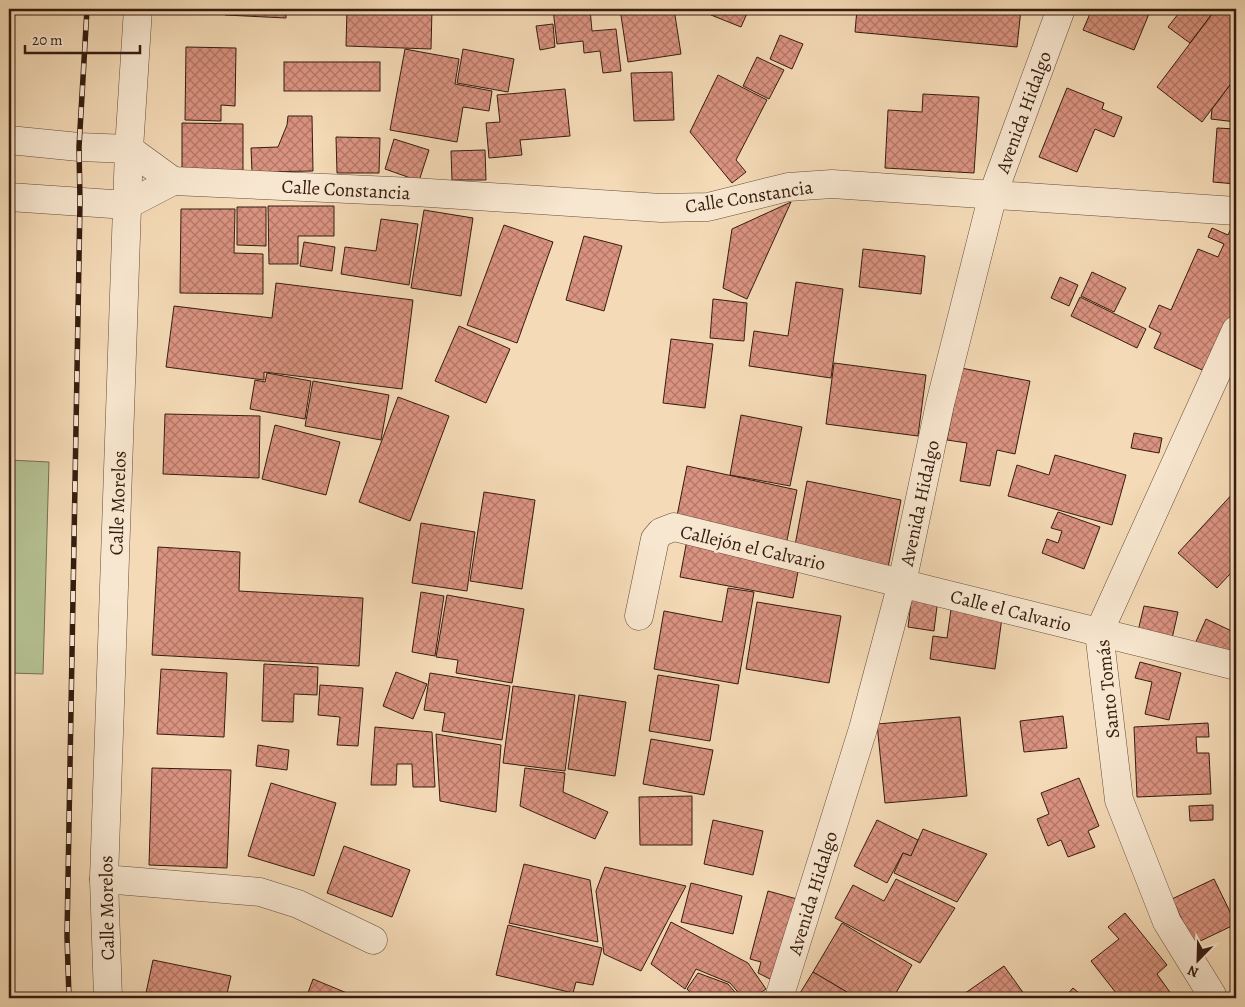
<svg xmlns="http://www.w3.org/2000/svg" width="1245" height="1007" viewBox="0 0 1245 1007" font-family="Alegreya,serif">
  <style>
    .garden { fill: #b5c193; stroke: #766e52 }
    .building { fill: url(#building-cross-hatch); stroke: #361c10 }
    .lines { fill: none; stroke-linecap: round; stroke-linejoin: round }
    .minor-casing { stroke: #664c3a; stroke-width: 29 }
    .minor { stroke: #f8e7d0; stroke-width: 28 }
    .rail-casing { stroke: #361c10; stroke-width: 5.5 }
    .rail { stroke: #f8e7d0; stroke-width: 4; stroke-dasharray: 11; stroke-linecap: butt }
    .labels { text-anchor: middle; stroke-width: 5; stroke-linejoin: round; paint-order: stroke }
    .street-label { font-size: 19px; fill: #361c10; stroke: #f8e7d0 }
  </style>
  <defs>
    <pattern id="building-cross-hatch" width="8" height="8" patternUnits="userSpaceOnUse" patternTransform="scale(1.25)"><rect width="8" height="8" fill="#db9381"/><path d="M0 0l8 8M0 8l8-8" fill="none" stroke="#b27768"/></pattern>
  </defs>
  <rect width="100%" height="100%" fill="#f4dab6"/>
  <filter id="stains"><feTurbulence type="fractalNoise" baseFrequency=".004" numOctaves="4"/><feColorMatrix values="0 0 0 0 .2 0 0 0 0 .09 0 0 0 0 .02 0 0 0 .5 -.17"/></filter>
  <radialGradient id="worn" r=".72"><stop offset=".6" stop-color="#630" stop-opacity="0"/><stop offset="1" stop-color="#630" stop-opacity=".3"/></radialGradient>
  <path class="garden" d="M9,460L49,462L43,674L9,673Z"/>
  <g class="building">
    <path d="M226,9H286V18L225,15Z"/>
    <path d="M347,9H432L431,49L346,46Z"/>
    <path d="M553,9H590L592,31L616,29L621,71L603,73L600,51L584,53L583,41L557,44Z"/>
    <path d="M620,9H674L681,54L628,62Z"/>
    <path d="M714,9H749L741,27L711,15Z"/>
    <path d="M857,9H1021L1017,47L855,32Z"/>
    <path d="M1092,9H1151L1134,50L1083,30Z"/>
    <path d="M1182,9H1202L1211,15L1190,43L1168,27Z"/>
    <path d="M1216,9H1236V77L1202,122L1157,87Z"/>
    <path d="M553,24L555,47L540,50L536,26Z"/>
    <path d="M780,35L803,44L792,69L770,59Z"/>
    <path d="M186,47L236,48L235,106L221,105V121L185,120Z"/>
    <path d="M405,49L459,59L455,84L492,91L489,111L463,107L457,142L390,130Z"/>
    <path d="M463,49L514,59L508,92L457,83Z"/>
    <path d="M757,57L784,70L769,99L743,86Z"/>
    <rect x="284" y="62" width="96" height="29"/>
    <path d="M672,72L674,120L634,121L631,73Z"/>
    <path d="M718,75L767,100L736,160L746,172L732,183L690,132Z"/>
    <path d="M1236,77V122L1211,119L1212,109Z"/>
    <path d="M1067,88L1104,103L1102,109L1122,117L1114,137L1095,129L1077,172L1039,157Z"/>
    <path d="M565,89L570,136L520,140L522,155L489,158L486,123L500,122L497,95Z"/>
    <path d="M923,94L979,97L974,173L885,168L888,110L922,112Z"/>
    <path d="M288,116H312L313,171L252,172L251,148L278,147L287,125Z"/>
    <path d="M182,123L243,124V177L182,176Z"/>
    <path d="M1217,128L1236,129V184L1213,182Z"/>
    <path d="M336,137L380,138L379,173H337Z"/>
    <path d="M394,139L429,150L419,181L385,169Z"/>
    <path d="M485,150L486,180H452L451,151Z"/>
    <path d="M791,202L747,299L723,288L732,229Z"/>
    <path d="M268,206H334V236H298V264H269Z"/>
    <path d="M237,207H266V246L237,245Z"/>
    <path d="M181,209H235L234,253L263,254V294L180,293Z"/>
    <path d="M424,210L473,218L461,296L411,288Z"/>
    <path d="M381,219L418,224L409,285L341,274L345,247L376,251Z"/>
    <path d="M1234,222L1236,223V319L1211,374L1154,348L1161,333L1149,327L1159,305L1171,310L1198,249L1218,257L1224,244L1208,237L1212,228L1228,235Z"/>
    <path d="M504,225L553,242L517,343L467,325Z"/>
    <path d="M584,236L622,246L604,311L566,300Z"/>
    <path d="M304,242L335,247L332,271L300,266Z"/>
    <path d="M863,249L925,256L921,294L859,287Z"/>
    <path d="M1092,272L1126,288L1114,312L1081,296Z"/>
    <path d="M1060,277L1078,285L1069,306L1051,298Z"/>
    <path d="M796,282L843,289L831,378L749,366L754,331L788,336Z"/>
    <path d="M276,283L413,300L402,389L264,372V380L166,367L174,306L272,318Z"/>
    <path d="M1080,297L1146,329L1137,348L1071,316Z"/>
    <path d="M713,299L747,303L744,341L710,338Z"/>
    <path d="M459,326L510,349L486,403L435,381Z"/>
    <path d="M671,339L713,344L705,408L663,403Z"/>
    <path d="M834,363L926,375L918,436L826,424Z"/>
    <path d="M961,368L1030,381L1015,454L997,450L990,486L960,481L967,443L947,440Z"/>
    <path d="M267,373L311,381L305,419L250,409L255,380L265,382Z"/>
    <path d="M313,381L389,395L381,440L305,426Z"/>
    <path d="M398,397L449,416L410,521L359,502Z"/>
    <path d="M165,414L260,416L259,478L163,474Z"/>
    <path d="M741,415L802,427L790,486L730,475Z"/>
    <path d="M275,425L340,442L326,495L262,479Z"/>
    <path d="M1134,433L1162,438L1159,453L1131,448Z"/>
    <path d="M1055,455L1126,475L1112,525L1008,496L1017,465L1049,475Z"/>
    <path d="M687,466L797,490L785,550L675,526Z"/>
    <path d="M807,481L901,500L887,573L793,556Z"/>
    <path d="M1236,490V577L1235,578L1230,574L1217,588L1178,553Z"/>
    <path d="M484,492L535,500L522,589L470,581Z"/>
    <path d="M1058,512L1100,527L1084,569L1042,553L1047,539L1058,543L1062,531L1051,528Z"/>
    <path d="M421,523L475,532L467,591L412,583Z"/>
    <path d="M687,540L800,561L793,598L680,577Z"/>
    <path d="M158,547L240,552L239,591L363,598L359,666L152,655Z"/>
    <path d="M728,588L754,592L738,684L654,669L664,611L722,622Z"/>
    <path d="M421,592L444,596L435,656L412,652Z"/>
    <path d="M912,594L938,598L934,631L908,627Z"/>
    <path d="M447,595L524,609L512,683L456,673L458,660L436,657Z"/>
    <path d="M757,602L841,616L829,683L746,669Z"/>
    <path d="M952,602L1003,610L995,669L930,659L933,636L947,638Z"/>
    <path d="M1144,606L1178,612L1171,643L1137,635Z"/>
    <path d="M1206,619L1236,633V649L1230,663L1194,646Z"/>
    <path d="M1140,662L1181,673L1169,720L1145,714L1152,682L1135,678Z"/>
    <path d="M264,664L318,667L317,695L294,694L293,722L262,721Z"/>
    <path d="M161,669L227,673L224,737L157,734Z"/>
    <path d="M396,672L427,684L413,719L383,706Z"/>
    <path d="M430,673L510,686L502,740L442,731L445,713L424,710Z"/>
    <path d="M658,675L719,685L710,741L649,731Z"/>
    <path d="M320,685L363,688L358,746L337,745L340,717L318,715Z"/>
    <path d="M513,686L575,695L565,771L503,763Z"/>
    <path d="M579,695L626,702L615,776L568,769Z"/>
    <path d="M1063,716L1067,748L1024,752L1020,721Z"/>
    <path d="M960,717L967,796L885,803L877,724Z"/>
    <path d="M1208,723L1209,737H1196L1197,753H1209L1211,794L1137,797L1134,727Z"/>
    <path d="M375,727L432,732L435,787H413L412,764H397L396,785H371Z"/>
    <path d="M436,734L501,745L496,812L440,801Z"/>
    <path d="M651,739L713,750L704,795L643,784Z"/>
    <path d="M258,745L289,750L287,770L256,766Z"/>
    <path d="M152,768L231,770L227,868L149,865Z"/>
    <path d="M525,768L565,773L563,792L608,812L595,839L520,806Z"/>
    <path d="M1079,778L1099,826L1088,831L1095,847L1068,857L1061,840L1048,846L1037,819L1049,814L1041,793Z"/>
    <path d="M271,783L336,803L314,876L248,856Z"/>
    <path d="M692,796V845H640L639,797Z"/>
    <path d="M1213,805V820L1190,821L1189,806Z"/>
    <path d="M713,820L763,831L753,875L704,864Z"/>
    <path d="M877,820L918,840L911,856L903,853L887,883L854,866Z"/>
    <path d="M923,829L987,854L957,902L894,873L903,853L911,856Z"/>
    <path d="M344,846L410,870L392,917L327,893Z"/>
    <path d="M524,864L590,880L598,942L509,923Z"/>
    <path d="M605,867L686,886L641,971L604,954L596,891Z"/>
    <path d="M896,879L955,908L920,963L835,918L853,885L884,901Z"/>
    <path d="M1214,879L1236,924L1194,944L1172,899Z"/>
    <path d="M691,883L742,896L733,934L681,922Z"/>
    <path d="M768,891L797,899L772,980L758,973L761,962L750,959Z"/>
    <path d="M1125,913L1167,965L1157,974L1174,998H1120L1091,961L1119,939L1108,927Z"/>
    <path d="M671,922L748,963L766,989L753,998H743L730,983L696,969L685,989L651,964Z"/>
    <path d="M842,923L912,965L893,998H857L813,972Z"/>
    <path d="M508,925L602,948L593,985L576,982L573,993L496,975Z"/>
    <path d="M153,960L231,976L226,998H173L146,993Z"/>
    <path d="M1004,966L1027,998H963L961,996Z"/>
    <path d="M813,972L857,998H797Z"/>
    <path d="M698,973L728,984L740,998H695L687,989Z"/>
    <path d="M313,979L359,998H306Z"/>
    <path d="M1073,988L1085,998H1064Z"/>
  </g>
  <g class="lines">
    <g class="minor-casing">
      <g id="minor">
        <path d="M9,140L79,147L129,149L173,181"/>
        <path d="M9,197L127,205L173,181L414,192L661,208L708,207L788,187L832,184L1236,211"/>
        <path d="M639,616L655,539L661,532L674,527L1236,666"/>
        <path d="M104,879L260,892L298,904L373,940"/>
        <path d="M1212,995L1167,922L1119,800L1099,632L1236,330"/>
        <path d="M108,998L104,879L129,149L138,9"/>
        <path d="M779,998L863,729L902,583L940,404L993,194L1061,9"/>
      </g>
    </g>
    <use href="#minor" class="minor"/>
    <g class="rail-casing">
      <path id="rail" d="M69,998L67,936L80,202L79,147L87,9"/>
    </g>
    <use href="#rail" class="rail"/>
  </g>
  <g class="labels">
    <g class="street-label">
      <text transform="translate(1023 112) rotate(-70)" y="7">Avenida Hidalgo</text>
      <text transform="translate(346 189) rotate(3)" y="7">Calle Constancia</text>
      <text transform="translate(749 196) rotate(-9)" y="7">Calle Constancia</text>
      <text transform="translate(117 503) rotate(-88)" y="7">Calle Morelos</text>
      <text transform="translate(919 503) rotate(-78)" y="7">Avenida Hidalgo</text>
      <text transform="translate(753 547) rotate(13)" y="7">Callejón el Calvario</text>
      <text transform="translate(1011 610) rotate(14)" y="7">Calle el Calvario</text>
      <text transform="translate(1107 689) rotate(-96)" y="7">Santo Tomás</text>
      <text transform="translate(812 893) rotate(-73)" y="7">Avenida Hidalgo</text>
      <text transform="translate(106 908) rotate(-91)" y="7">Calle Morelos</text>
    </g>
  </g>
  <rect width="1245" height="1007" fill="none" stroke="#f4dab6" stroke-width="30"/>
  <rect x="10" y="10" width="1225" height="987" fill="none" stroke="#361c10" stroke-width="2.5"/>
  <rect x="15" y="15" width="1215" height="977" fill="none" stroke="#361c10"/>
  <g transform="translate(1198 960) rotate(203)" stroke="#f8e7d0" stroke-width="4" paint-order="stroke">
  <path d="M0-4L9 19L0 12L-9 19Z" fill="#361c10"/>
  <text y="-8" font-size="14" font-weight="bold" text-anchor="middle" fill="#361c10">N</text>
  </g>
  <path d="M25 45v8h115v-8" fill="none" stroke="#361c10" stroke-width="2.5"/>
  <text x="32" y="45" font-size="15" fill="#361c10" stroke="#f8e7d0" stroke-width="4" paint-order="stroke">20 m</text>
  <rect width="100%" height="100%" filter="url(#stains)"/>
  <rect width="100%" height="100%" fill="url(#worn)"/>
</svg>
